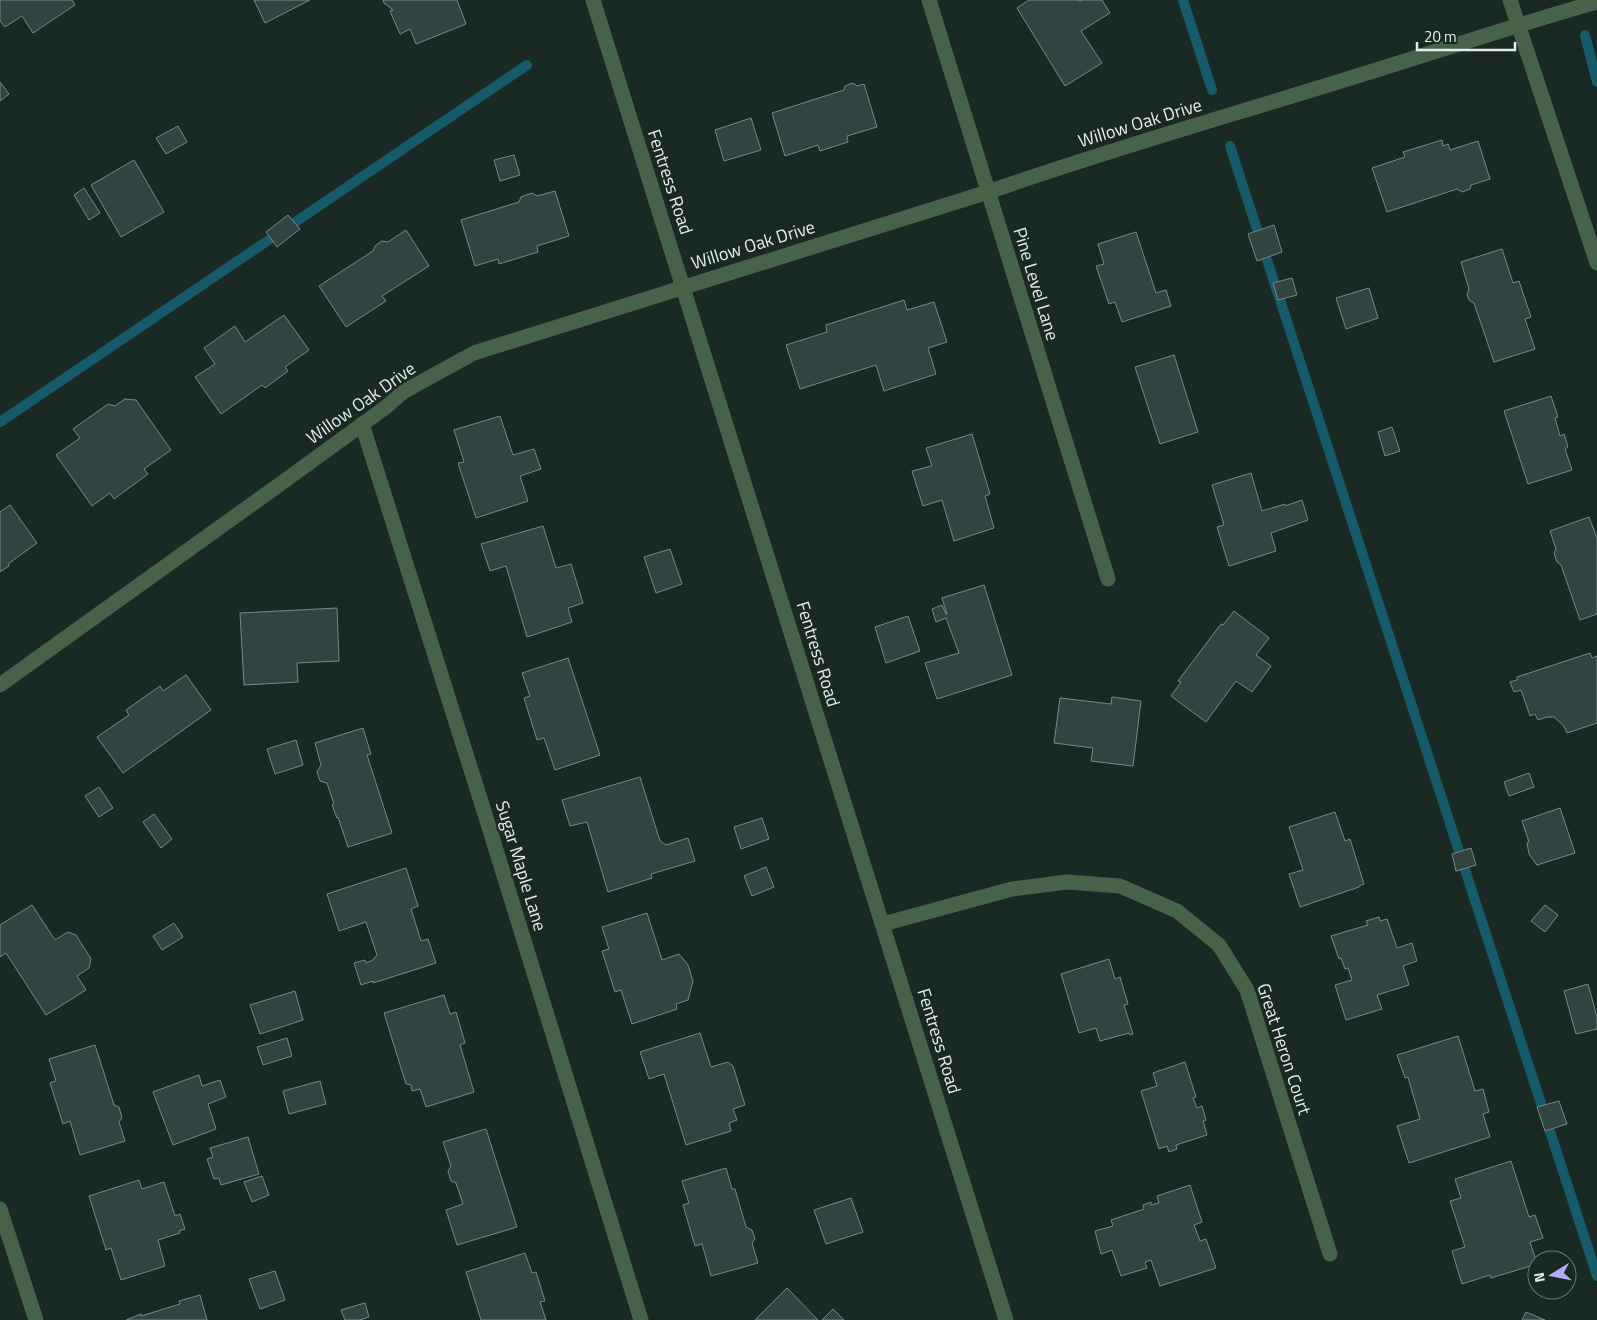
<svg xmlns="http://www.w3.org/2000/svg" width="1597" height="1320" viewBox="0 0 1597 1320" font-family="'Titillium Web',sans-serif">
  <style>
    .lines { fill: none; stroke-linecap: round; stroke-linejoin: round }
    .stream { stroke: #165b6a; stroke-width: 10 }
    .building { fill: #324342; stroke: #768988 }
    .minor { stroke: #476249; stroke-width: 15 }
    .labels { text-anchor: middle; stroke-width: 5; stroke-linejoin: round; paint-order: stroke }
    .street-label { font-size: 18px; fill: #e5eeea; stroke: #1b2924 }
  </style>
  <rect width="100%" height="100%" fill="#1b2924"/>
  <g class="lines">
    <g class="stream">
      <path d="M1183,0L1212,90"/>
      <path d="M1585,35L1597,82"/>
      <path d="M1230,146L1597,1276"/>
      <path d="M0,422L527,65"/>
    </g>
  </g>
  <g class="building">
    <path d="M0,0H72L75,5L33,33L22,16L5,27L0,21Z"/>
    <path d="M254,0H310L265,23Z"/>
    <path d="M383,0H457L466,24L416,44L410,29L400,34L390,11L393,10L384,3Z"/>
    <path d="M1029,0H1078L1079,1L1082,0H1102L1110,13L1081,31L1102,63L1065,86L1017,8Z"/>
    <path d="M0,82L9,94L0,101Z"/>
    <path d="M853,83L857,86L864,84L877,127L847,136L848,142L820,151L818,145L785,156L772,113L844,90L845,86Z"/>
    <path d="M751,118L761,150L724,161L715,130Z"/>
    <path d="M178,126L187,142L166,154L156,138Z"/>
    <path d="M1442,140L1443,146L1448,144L1450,150L1478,141L1490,179L1471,185L1470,189L1462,192L1457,189L1387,212L1372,168L1405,157L1403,152Z"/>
    <path d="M514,155L520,175L500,181L494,160Z"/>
    <path d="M134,160L164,212L121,237L91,185Z"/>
    <path d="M84,188L100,213L89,220L74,195Z"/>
    <path d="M555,191L569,236L537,246L538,252L499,264L498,259L475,266L461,220L519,202L521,197L532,193L537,196Z"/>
    <path d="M288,215L300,229L277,247L266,232Z"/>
    <path d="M1274,225L1282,252L1257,261L1248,234Z"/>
    <path d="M406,230L429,266L382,296L386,301L346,327L319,286L373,251L375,246L382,241L388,242Z"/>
    <path d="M1136,232L1156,293L1166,290L1171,306L1122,322L1115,302L1109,304L1096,266L1104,264L1098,244Z"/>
    <path d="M1502,249L1513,283L1519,281L1531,317L1525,319L1535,349L1494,362L1474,303L1469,300L1467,294L1469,289L1461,262Z"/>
    <path d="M1292,278L1297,295L1278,300L1273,283Z"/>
    <path d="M1369,288L1378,318L1346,329L1336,298Z"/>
    <path d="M904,300L907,310L934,302L947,342L928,348L936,374L884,391L876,365L800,389L786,345L827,332L826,325Z"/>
    <path d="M284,315L309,350L285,367L288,371L265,388L262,385L221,414L195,377L215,364L204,348L235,326L245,342Z"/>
    <path d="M1174,355L1198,432L1160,444L1135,367Z"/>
    <path d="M1551,396L1558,417L1555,418L1560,436L1564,434L1568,447L1565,449L1572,470L1528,484L1504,411Z"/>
    <path d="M125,399L136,400L171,450L144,469L148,474L114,499L110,493L92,506L56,455L80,438L73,429L108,404L115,406Z"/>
    <path d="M500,416L513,455L534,449L541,469L520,476L528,501L476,518L458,463L464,462L454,430Z"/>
    <path d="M1392,427L1400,451L1385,456L1378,432Z"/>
    <path d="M972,434L990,494L985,496L994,528L954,541L942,500L923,506L912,471L932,466L926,448Z"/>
    <path d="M1251,473L1262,511L1285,504V506L1302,500L1308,520L1271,533L1276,551L1229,566L1217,527L1224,525L1212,485Z"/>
    <path d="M10,505L37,543L8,564L9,566L0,572V512Z"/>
    <path d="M1589,517L1597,538V614L1580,620L1561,565L1557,562L1554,553L1556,549L1550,531Z"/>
    <path d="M543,526L556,568L571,564L583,603L568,608L572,622L527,637L506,566L490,571L481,544Z"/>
    <path d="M670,549L682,584L656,593L644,557Z"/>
    <path d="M984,585L1012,675L937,699L925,663L959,653L946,618L936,622L932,609L942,605L946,614H947L942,598Z"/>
    <path d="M337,608L339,661L297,663L298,682L244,685L240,613Z"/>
    <path d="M1234,611L1269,638L1256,655L1271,666L1252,692L1236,681L1206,722L1171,696L1181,682L1178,681L1221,624L1223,625Z"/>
    <path d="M908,616L920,651L886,663L875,627Z"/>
    <path d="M1590,653L1592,658L1597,656V723L1567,733L1564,726L1554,717H1547L1538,720L1535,714L1530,716L1521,690L1514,692L1510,682L1517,680V677Z"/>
    <path d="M568,658L600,755L555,770L544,738L537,740L524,698L530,696L522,673Z"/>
    <path d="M186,675L211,710L123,773L97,737L129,715L126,710L160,686L163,691Z"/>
    <path d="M1112,697L1141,701L1133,766L1091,761L1093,748L1054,743L1060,698L1111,704Z"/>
    <path d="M363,728L371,754L367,755L392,833L348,847L338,817L337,818L332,805L334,804L327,783L320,781L317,772L321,765L315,743Z"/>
    <path d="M296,740L303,765L275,774L267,749Z"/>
    <path d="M1529,773L1534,787L1509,796L1504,782Z"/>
    <path d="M640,777L660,841L666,845L688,838L695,861L651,874L652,878L608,892L587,822L570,826L562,800Z"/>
    <path d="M99,787L113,808L99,817L85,796Z"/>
    <path d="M1560,808L1575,853L1537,865L1529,854L1527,843L1529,842L1522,821Z"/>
    <path d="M1335,812L1345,841L1350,839L1364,884L1359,886V887L1300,907L1289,874L1303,870L1289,827Z"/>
    <path d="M154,814L172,839L161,848L143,822Z"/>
    <path d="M762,818L769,839L741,849L734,827Z"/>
    <path d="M1471,848L1476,865L1456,871L1452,854Z"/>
    <path d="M766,867L774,887L752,896L744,876Z"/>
    <path d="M406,868L418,906L411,909L421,941L428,939L436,963L373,983V981L361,985L354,963L365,960L366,963L373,960L377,955L366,922L339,931L327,894Z"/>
    <path d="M32,905L55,940L68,932L76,935L91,959L89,968L77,976L86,990L46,1015L6,953L0,957V925Z"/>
    <path d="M1545,905L1558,915L1545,932L1531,921Z"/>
    <path d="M647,913L662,960L679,954L688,965L693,981L688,1000L676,1004L677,1009L632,1024L621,990L615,992L602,951L609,949L602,927Z"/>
    <path d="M1379,917L1380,921L1387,919L1397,948L1412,943L1417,961L1403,966L1409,985L1377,995L1382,1009L1346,1020L1335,985L1352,980L1348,968L1345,969L1341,958L1339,959L1331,936L1368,925L1366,921Z"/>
    <path d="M174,923L183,937L162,950L153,936Z"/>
    <path d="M1109,959L1115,979L1120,977L1128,1004L1124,1005L1133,1034L1130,1035L1129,1033L1100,1041L1096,1028L1079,1033L1061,974Z"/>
    <path d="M1588,984L1597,1017V1029L1576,1034L1564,991Z"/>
    <path d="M295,991L303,1020L260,1034L250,1005Z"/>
    <path d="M444,995L450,1014L456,1012L465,1043L460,1045L474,1092L426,1107L420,1089L412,1091L411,1085L406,1084L384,1013Z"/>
    <path d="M700,1033L711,1067L728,1062L733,1066L745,1105L733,1109L737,1120L729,1123L731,1131L686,1145L664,1074L649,1079L640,1052Z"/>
    <path d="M1458,1036L1475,1091L1483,1089L1489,1112L1483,1114L1490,1137L1409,1163L1397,1126L1420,1119L1408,1077L1405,1078L1397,1055Z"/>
    <path d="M287,1038L292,1056L263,1065L257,1047Z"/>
    <path d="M95,1045L114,1105L119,1107L122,1118L119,1122L125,1141L80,1155L70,1121L63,1124L50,1083L56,1081L49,1059Z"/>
    <path d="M1185,1062L1196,1097L1193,1098L1197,1108L1202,1106L1206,1120L1203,1121L1207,1135L1176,1145L1177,1149L1169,1152L1167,1146L1159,1149L1141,1091L1157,1086L1153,1073Z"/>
    <path d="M199,1075L202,1086L220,1080L226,1097L208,1104L216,1129L173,1145L153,1092Z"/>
    <path d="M320,1081L326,1104L289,1114L283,1091Z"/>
    <path d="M1559,1101L1567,1124L1545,1131L1537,1107Z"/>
    <path d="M486,1129L517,1227L457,1245L446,1210L463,1204L456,1183L451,1181L448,1171L451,1166L443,1142Z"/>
    <path d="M248,1137L259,1174L221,1185L219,1178L214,1179L207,1159L213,1157L210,1148Z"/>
    <path d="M1511,1161L1529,1217L1535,1215L1543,1238L1530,1242L1537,1264L1491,1278L1490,1275L1462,1284L1452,1251L1465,1247L1450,1201L1461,1198L1455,1179Z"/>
    <path d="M726,1168L732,1189H735L746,1227L752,1230L755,1239L752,1243L758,1263L711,1276L702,1244L695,1246L683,1205L689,1203L682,1181Z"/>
    <path d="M262,1176L269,1195L252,1202L244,1182Z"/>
    <path d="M139,1180L142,1189L164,1182L175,1216L180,1214L185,1229L179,1231L180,1233L158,1240L165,1266L121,1280L111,1248L106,1250L89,1196Z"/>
    <path d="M1190,1185L1202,1222L1194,1225L1200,1241L1206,1239L1216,1268L1160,1286L1151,1260L1145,1262L1147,1268L1121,1276L1112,1250L1101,1254L1095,1231L1113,1226L1111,1220L1144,1209L1143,1205L1151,1202V1205L1159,1203L1157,1196Z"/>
    <path d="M851,1198L863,1232L826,1244L814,1210Z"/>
    <path d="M525,1253L532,1273L536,1272L545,1301L540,1302L546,1320H481L466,1272Z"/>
    <path d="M275,1271L285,1300L260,1309L249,1279Z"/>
    <path d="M787,1288L818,1320H755Z"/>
    <path d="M200,1295L207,1320H126L141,1314V1316L180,1304L179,1301Z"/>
    <path d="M365,1303L369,1317L360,1320H345L341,1310Z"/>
    <path d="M833,1309L844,1320H822Z"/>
    <path d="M1526,1312L1545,1320H1522Z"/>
  </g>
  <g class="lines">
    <g class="minor">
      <path d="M593,0L1006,1320"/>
      <path d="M929,0L1108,579"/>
      <path d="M1510,0L1597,263"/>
      <path d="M362,424L489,827L641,1320"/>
      <path d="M0,685L283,482L386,407L403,392L474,353L988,192C1105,151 1225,117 1344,80C1429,54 1512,26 1597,2"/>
      <path d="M883,924L1012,889L1067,882L1120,886L1177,911L1219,945L1247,990L1330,1254"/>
      <path d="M0,1209L36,1320"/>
    </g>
  </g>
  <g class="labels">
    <g class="street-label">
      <text transform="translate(1140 123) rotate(-17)" y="6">Willow Oak Drive</text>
      <text transform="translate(670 182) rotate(72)" y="6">Fentress Road</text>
      <text transform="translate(753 245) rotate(-17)" y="6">Willow Oak Drive</text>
      <text transform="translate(1036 284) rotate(73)" y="6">Pine Level Lane</text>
      <text transform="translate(361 403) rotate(-35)" y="6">Willow Oak Drive</text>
      <text transform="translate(818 654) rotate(73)" y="6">Fentress Road</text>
      <text transform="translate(521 866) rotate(73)" y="6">Sugar Maple Lane</text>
      <text transform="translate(939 1041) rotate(73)" y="6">Fentress Road</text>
      <text transform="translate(1284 1049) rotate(72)" y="6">Great Heron Court</text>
    </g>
  </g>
  <g transform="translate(1552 1275) rotate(260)"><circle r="24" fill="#1b2924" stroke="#6c7873"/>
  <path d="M0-4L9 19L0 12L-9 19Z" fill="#aeaefa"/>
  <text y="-8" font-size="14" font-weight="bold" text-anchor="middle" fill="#e5eeea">N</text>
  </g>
  <path d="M1417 42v8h98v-8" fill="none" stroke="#e5eeea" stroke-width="2.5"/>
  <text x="1424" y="42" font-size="15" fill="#e5eeea" stroke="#1b2924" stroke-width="4" paint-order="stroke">20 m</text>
</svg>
